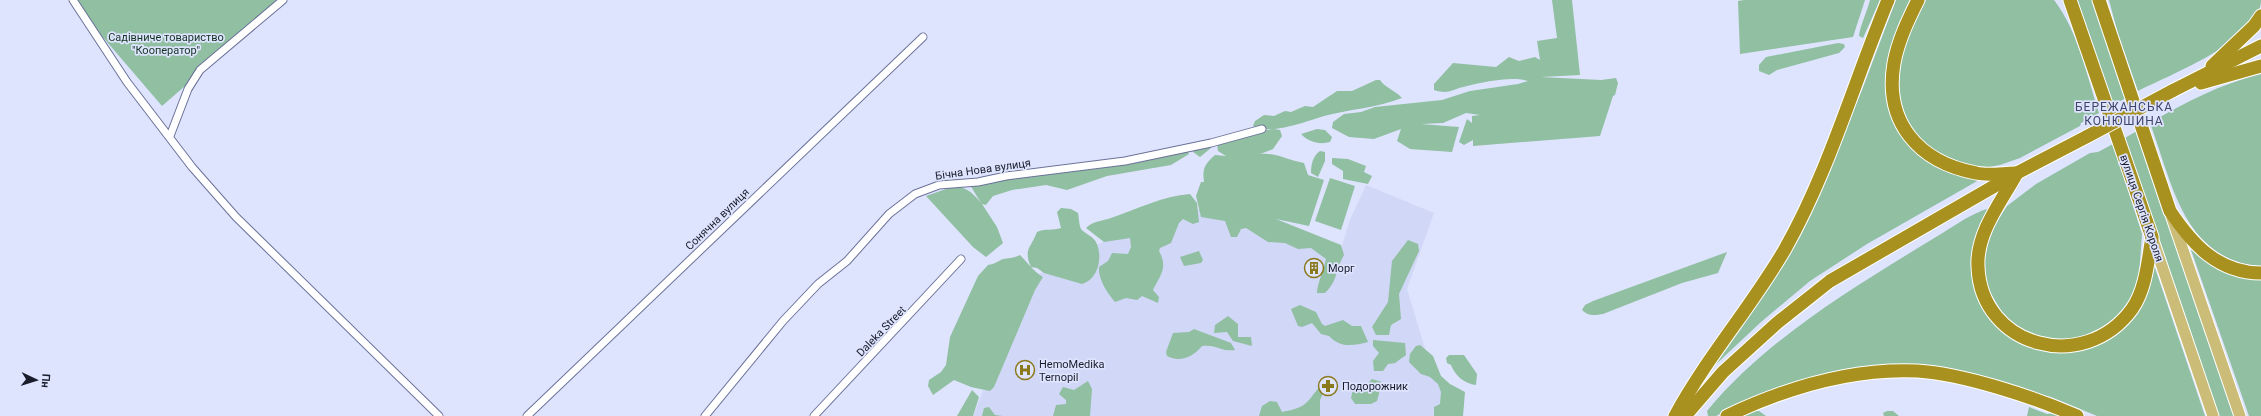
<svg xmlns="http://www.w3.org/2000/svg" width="2261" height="416" viewBox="0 0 2261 416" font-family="Roboto,sans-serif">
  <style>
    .built { fill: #d1d7f6 }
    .green { fill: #90bfa1 }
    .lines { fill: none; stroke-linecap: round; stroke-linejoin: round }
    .street-casing { stroke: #6b7299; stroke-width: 9 }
    .primary-casing { stroke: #fff; stroke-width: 13 }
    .highway-casing { stroke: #fff; stroke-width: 15 }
    .street { stroke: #fff; stroke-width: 7 }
    .primary { stroke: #cbbd78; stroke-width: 11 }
    .highway { stroke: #a8911e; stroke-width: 13 }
    .highway-bridge-casing { stroke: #fff; stroke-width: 15; stroke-linecap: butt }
    .highway-bridge { stroke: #a8911e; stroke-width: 13 }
    .labels { text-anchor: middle; stroke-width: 3.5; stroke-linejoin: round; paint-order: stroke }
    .park-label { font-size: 11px; fill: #133321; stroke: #dee4fe }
    .street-label { font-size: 11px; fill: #191c2b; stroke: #dee4fe }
    .poi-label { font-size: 11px; fill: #191c2b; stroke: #dee4fe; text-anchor: start }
    .neighbourhood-label { font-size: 12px; letter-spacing: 1px; fill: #3f4469; stroke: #dee4fe }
  </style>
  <rect width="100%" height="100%" fill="#dee4fe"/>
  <path class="built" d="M1366,185L1434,213L1407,289L1430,365L1447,385L1437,416H973L1027,280L1135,226L1190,208L1230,214L1339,255L1350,220Z"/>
  <g class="green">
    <path d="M71,0H284L162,106Z"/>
    <path d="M1552,0H1572L1580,75L1541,77L1601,80L1616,78L1618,83L1615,95L1613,96L1600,136L1473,146V140L1464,145L1459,142L1467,119L1472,123V116L1480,115L1466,113L1443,123L1421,124L1459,127L1452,152L1410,149L1397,141L1401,129L1374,139L1349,137L1332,128L1333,122L1344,114L1361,112L1375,107L1442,100L1470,91L1518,84L1528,81C1511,76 1485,82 1467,86C1452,89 1450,95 1434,90V84L1453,63L1496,67L1509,57L1519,61L1535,57L1540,60L1537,41L1557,38Z"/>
    <path d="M1744,0H1865L1853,37L1740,54L1738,1Z"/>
    <path d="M1870,0H1880L1863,38L1859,36C1860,26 1867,12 1870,0Z"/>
    <path d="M1896,0H1914L1896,42L1902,134L1977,177L1979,180L1867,244L1810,281L1761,322L1713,367L1769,288L1807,220L1862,90Z"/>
    <path d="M1926,0H2054C2078,31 2087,76 2099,113L2081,123L2080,126L2020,158L2000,165L1989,167L1962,165L1940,156L1910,131L1903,118L1896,81L1903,47Z"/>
    <path d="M2076,0H2092L2126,98L2111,106Z"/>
    <path d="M2109,0H2261C2261,40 2169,75 2138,91L2118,34Z"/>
    <path d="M1838,43L1844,44L1845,47L1839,53L1777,70L1769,75L1759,71V65L1766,57Z"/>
    <path d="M2261,74V266H2258C2183,258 2172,182 2150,123C2185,102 2221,84 2261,74Z"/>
    <path d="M1376,80H1380C1385,88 1395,90 1402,98C1377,108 1350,109 1324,116C1308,121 1268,136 1253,126L1255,121L1264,115L1274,116L1285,111L1291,112L1305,106L1313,107L1337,91H1352Z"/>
    <path d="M1274,129L1280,130L1282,136L1273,149L1260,154C1275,152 1289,161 1304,163L1308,175L1324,180L1309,226L1276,219L1341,245L1344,255C1335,270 1338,281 1325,293H1317C1317,284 1324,270 1326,259L1311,248L1298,249L1285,243L1268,242L1246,228L1241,229L1237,237H1231L1225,221L1201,217L1196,196L1201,182H1204C1202,168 1205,164 1215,155L1226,156L1218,151L1217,143L1254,132Z"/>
    <path d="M1317,129L1325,130L1332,137L1330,142C1320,145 1308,142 1301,134Z"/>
    <path d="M2137,131L2235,416H2219L2123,139Z"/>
    <path d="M2113,144L2142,234L2139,276L2136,289L2124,312L2107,330L2060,342L2026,333L2005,317L1987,287L1983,262L1989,234L2007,206L2036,184L2090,153L2098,152Z"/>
    <path d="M1205,145L1211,148L1200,157L1193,152V147Z"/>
    <path d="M1187,150L1189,154L1171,165L1107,176L1067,190L1046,185L1012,190L993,196L986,205L982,204L997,227L1003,243L986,257L973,247L926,196C952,188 961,178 981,203L970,185L1066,170L1098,169L1118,162Z"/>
    <path d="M1320,151L1325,152V161L1318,177L1311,173C1311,164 1313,156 1320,151Z"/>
    <path d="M1332,158L1348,159L1366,166L1364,172L1372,176L1368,184L1343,179V171L1332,164Z"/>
    <path d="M1330,178L1355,186L1341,230L1315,221Z"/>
    <path d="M1190,194L1197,203L1199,222L1193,224L1183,219L1179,223L1171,243L1160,248L1159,251C1168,268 1161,274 1153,290L1159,297L1158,303L1142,296L1137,300L1126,298L1115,302C1107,293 1098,279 1099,267L1108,261L1112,253L1128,254L1131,247L1130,238L1104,242L1086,228C1092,221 1103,221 1111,218C1137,209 1163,196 1190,194Z"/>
    <path d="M1061,208L1071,209L1078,213C1079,218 1079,225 1081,229C1085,234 1093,236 1096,242C1103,256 1099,279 1082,284L1044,273L1037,268L1031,267C1023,249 1031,248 1037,232C1046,228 1053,231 1061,228L1057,212Z"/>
    <path d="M1990,208L1981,226L1988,311C2001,319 2046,349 2057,351C2085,356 2120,339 2134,314C2142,299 2147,279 2153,262L2205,416H2097L2051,397L1951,373L1801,381L1755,397L1716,416H1708L1707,411C1766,340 1848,291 1926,243C1946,232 1968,214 1990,208Z"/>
    <path d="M1408,240L1418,244L1419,251L1399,294L1401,319L1391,325L1389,335H1376L1372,327L1388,302L1392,261Z"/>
    <path d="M2194,249L2261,276V416H2249L2191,250Z"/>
    <path d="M1199,251L1203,260L1201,263L1184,266L1180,257Z"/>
    <path d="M1727,252L1718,273L1682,283L1603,314C1595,315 1589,317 1582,310L1585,305L1593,301Z"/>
    <path d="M1020,255C1028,263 1033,271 1043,277L1035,290L994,387L990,391L971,387L954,380L933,395L928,386L929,380L941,372L946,365L950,337L978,276L988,265C995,264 998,261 1003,259C1009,258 1014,258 1020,255Z"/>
    <path d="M1300,305L1316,312L1322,324L1325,326L1343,320L1352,326H1361L1368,342C1353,346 1340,348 1329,336L1321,334L1312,323L1302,327L1298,326L1291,309Z"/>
    <path d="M1228,316L1238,324V337H1251L1252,346L1233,341L1227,332L1214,333L1215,325Z"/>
    <path d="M1194,329L1231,343L1235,350C1221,352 1217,344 1202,346C1193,357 1180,363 1167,356L1166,352L1173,333L1189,332Z"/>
    <path d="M1373,340L1405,343L1406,355L1395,363L1388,364L1383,371H1374L1373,361L1379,353L1373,346Z"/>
    <path d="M1420,345L1433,356L1441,376L1450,384L1465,392L1463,416H1434V407L1440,404L1441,392L1438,384L1430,377L1421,374L1409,362L1410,354L1416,346Z"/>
    <path d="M1449,355H1464L1477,374L1476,385C1464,384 1455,375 1451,365L1447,363L1446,358Z"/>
    <path d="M1372,379L1382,382L1377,401L1371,404H1355L1351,398L1353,389L1363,388Z"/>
    <path d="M1088,381L1092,389L1090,416H1053L1056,405L1066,404V400L1059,394L1063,387L1074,390Z"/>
    <path d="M1321,385L1325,389L1320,400V416H1259L1262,406L1270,401L1277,402L1282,412C1308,407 1305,404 1321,385Z"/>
    <path d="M972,390L979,397L973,416H957Z"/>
    <path d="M989,407L995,415L1003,416H982L984,408Z"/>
    <path d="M2029,407L2047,414L2058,412L2068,416H2027Z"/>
    <path d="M1753,411H1759L1766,416H1743Z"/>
    <path d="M1887,411H1893L1899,416H1884L1883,413Z"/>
  </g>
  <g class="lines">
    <g class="street-casing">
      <g id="street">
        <path d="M73,0L127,82L192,167L236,217L439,416"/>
        <path d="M170,136L188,89L200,70L283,0"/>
        <path d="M527,416L923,37"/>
        <path d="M705,416L783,321L818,284L847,261L889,214L915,194L939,185L978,182L1006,176L1125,161L1211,143L1262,129"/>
        <path d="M814,416L961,259"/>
      </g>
    </g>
    <g class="primary-casing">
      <g id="primary">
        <path d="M2172,218L2240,416"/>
        <path d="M2152,237L2213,416"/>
      </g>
    </g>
    <g class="highway-casing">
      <g id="highway">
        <path d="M1918,0C1908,20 1898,41 1894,63C1884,122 1918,162 1976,173C1988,176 2003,173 2015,173"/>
        <path d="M2099,0L2170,211C2192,244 2218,273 2261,273"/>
        <path d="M2212,66L2254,26L2261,16"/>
        <path d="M2201,83L2261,66"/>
        <path d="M2172,91L2261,46"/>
        <path d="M2017,173C2001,202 1976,233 1978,267C1981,347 2084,375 2132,309C2146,289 2148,260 2152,237L2070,0"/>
        <path d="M1675,416C1707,357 1752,306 1785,249C1829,171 1854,82 1888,0"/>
        <path d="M1685,416L1723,372L1777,323L1830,281L2017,173L2088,136"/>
        <path d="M1727,416C1786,388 1851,368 1917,371C1964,374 2033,397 2077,416"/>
      </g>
    </g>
    <use href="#street" class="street"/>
    <use href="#primary" class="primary"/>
    <use href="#highway" class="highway"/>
    <g class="highway-bridge-casing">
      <path id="highway-bridge" d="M2088,136L2172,91"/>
    </g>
    <use href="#highway-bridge" class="highway-bridge"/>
  </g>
  <defs>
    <g id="building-ring" transform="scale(1)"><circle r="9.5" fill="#dee4fe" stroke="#8b791e" stroke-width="1.5"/><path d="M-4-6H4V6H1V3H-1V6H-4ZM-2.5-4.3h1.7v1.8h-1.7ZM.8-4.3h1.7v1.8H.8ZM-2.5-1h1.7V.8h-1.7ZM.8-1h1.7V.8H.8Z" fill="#8b791e"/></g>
    <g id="hospital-ring" transform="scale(1)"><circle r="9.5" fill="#dee4fe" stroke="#8b791e" stroke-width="1.5"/><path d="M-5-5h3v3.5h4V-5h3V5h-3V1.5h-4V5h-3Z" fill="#8b791e"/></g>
    <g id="pharmacy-ring" transform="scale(1)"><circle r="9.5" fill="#dee4fe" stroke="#8b791e" stroke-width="1.5"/><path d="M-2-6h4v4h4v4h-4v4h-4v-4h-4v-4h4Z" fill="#8b791e"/></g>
  </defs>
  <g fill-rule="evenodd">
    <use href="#building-ring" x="1314" y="268"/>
    <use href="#hospital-ring" x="1025" y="370"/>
    <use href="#pharmacy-ring" x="1328" y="386"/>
  </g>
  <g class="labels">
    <g class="park-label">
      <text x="166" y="41">Садівниче товариство<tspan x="166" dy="13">"Кооператор"</tspan></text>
    </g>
    <g class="street-label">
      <text transform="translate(983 169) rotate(-8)" y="4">Бічна Нова вулиця</text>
      <text transform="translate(2142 208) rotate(71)" y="4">вулиця Сергія Короля</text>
      <text transform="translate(717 219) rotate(-44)" y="4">Сонячна вулиця</text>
      <text transform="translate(881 331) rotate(-46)" y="4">Daleka Street</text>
    </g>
    <g class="poi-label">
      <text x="1328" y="272">Морг</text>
      <text x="1039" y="368">HemoMedika<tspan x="1039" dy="13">Ternopil</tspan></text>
      <text x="1342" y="390">Подорожник</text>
    </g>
    <g class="neighbourhood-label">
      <text x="2124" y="111">БЕРЕЖАНСЬКА<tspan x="2124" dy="14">КОНЮШИНА</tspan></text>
    </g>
  </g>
  <g transform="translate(36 380) rotate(94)" stroke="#dee4fe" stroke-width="3" paint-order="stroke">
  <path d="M0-3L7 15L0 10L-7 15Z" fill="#191c2b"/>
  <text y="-6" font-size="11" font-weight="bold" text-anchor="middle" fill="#191c2b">Пн</text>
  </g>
</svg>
